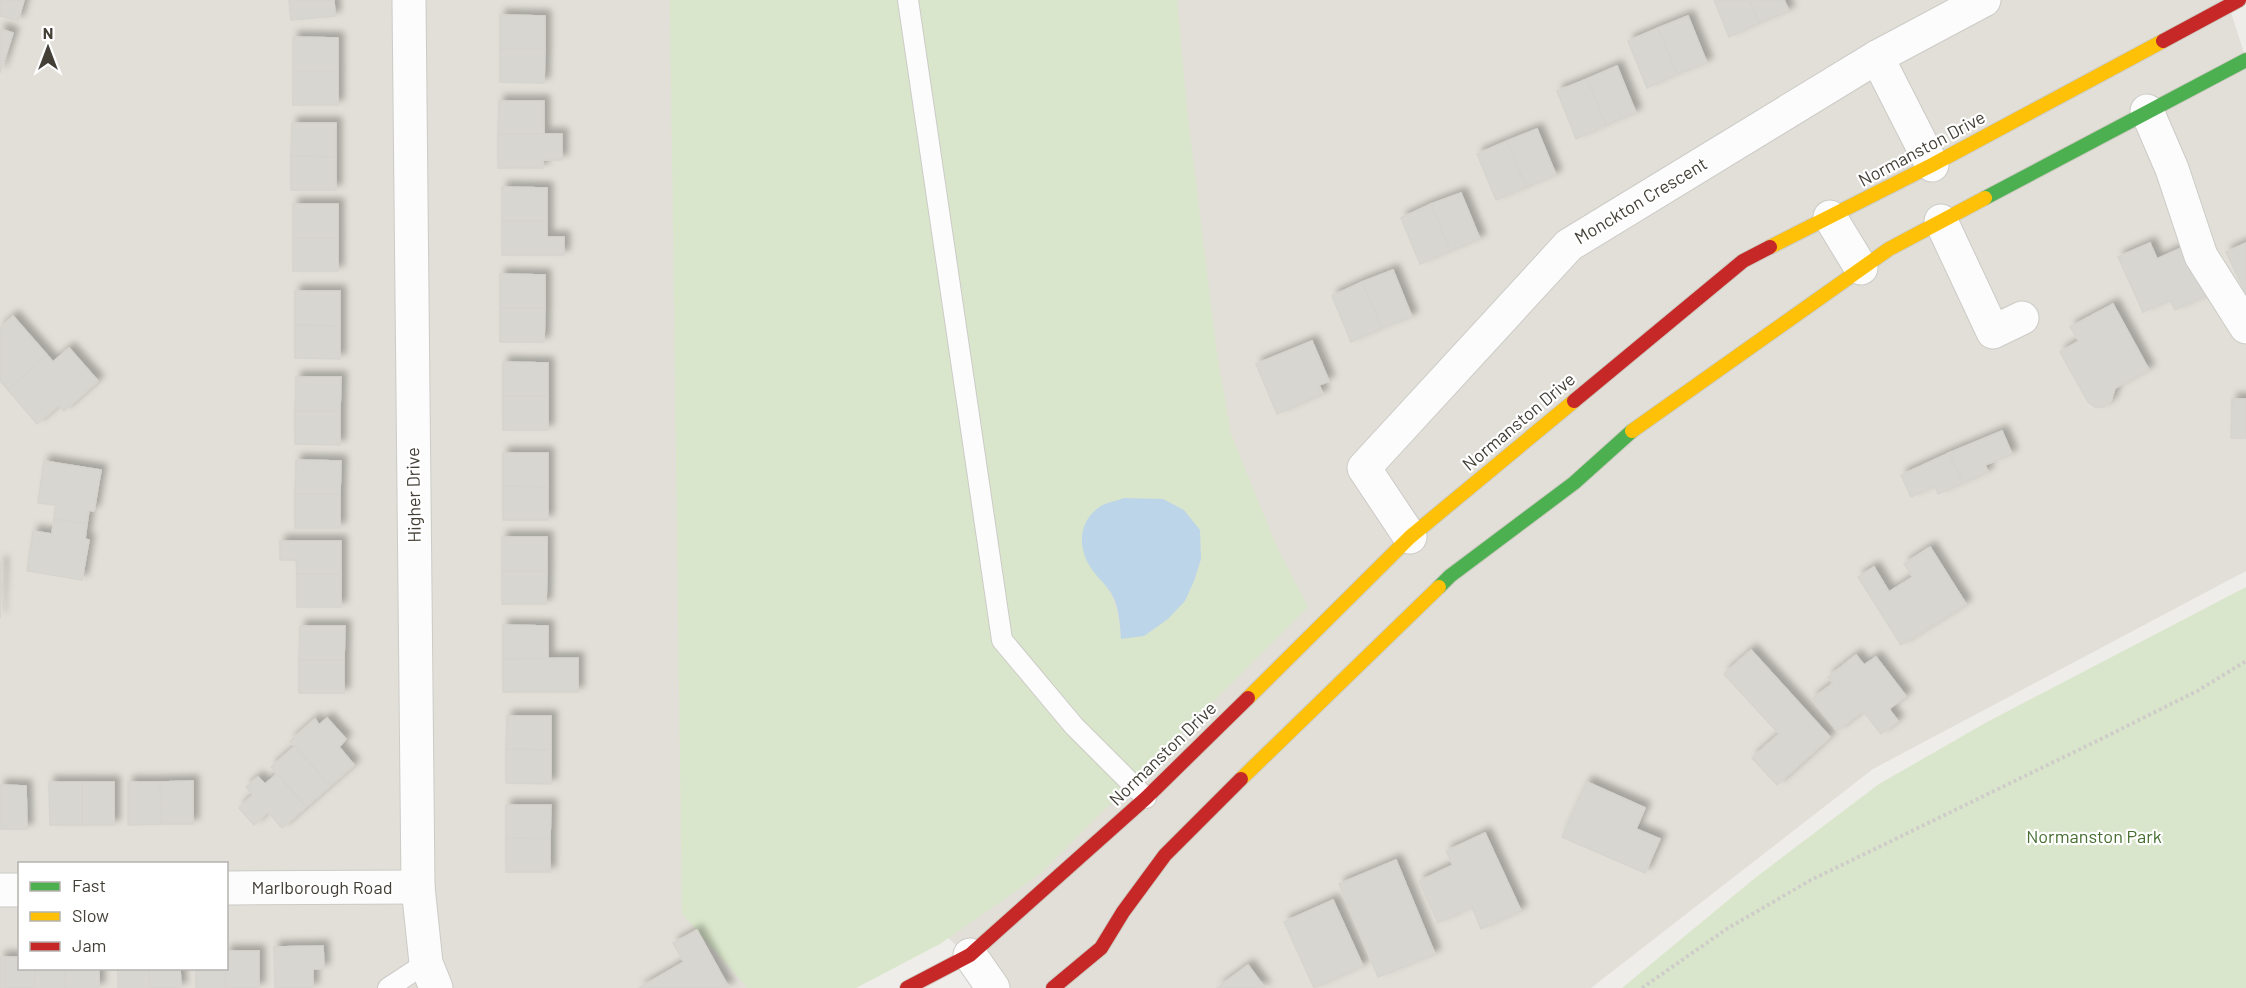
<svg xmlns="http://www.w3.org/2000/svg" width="2246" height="988" viewBox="0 0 2246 988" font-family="Barlow,sans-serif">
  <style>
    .residential { fill: #e1dfd7; fill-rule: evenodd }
    .green { fill: #dae6cb; fill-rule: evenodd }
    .water { fill: #bdd5e8 }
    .building { fill: #d8d6d1; stroke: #d6d4cf; stroke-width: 1.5; filter: url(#shadow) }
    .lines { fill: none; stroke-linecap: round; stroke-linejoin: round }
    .lane-casing { stroke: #cccbc7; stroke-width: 22 }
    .street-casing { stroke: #cccbc7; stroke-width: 35 }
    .fast-casing { stroke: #cccac0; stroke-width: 16 }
    .slow-casing { stroke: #cccac0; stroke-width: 16 }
    .jam-casing { stroke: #cccac0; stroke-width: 16 }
    .path { stroke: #cfcdca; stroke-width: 4; stroke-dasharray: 3 3; stroke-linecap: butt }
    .lane { stroke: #fcfcfc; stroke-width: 20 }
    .street { stroke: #fcfcfc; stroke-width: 33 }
    .fast { stroke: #4caf50; stroke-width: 14 }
    .slow { stroke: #ffc107; stroke-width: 14 }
    .jam { stroke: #c62828; stroke-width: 14 }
    .labels { text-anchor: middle; stroke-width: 4.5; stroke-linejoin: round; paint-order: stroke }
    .street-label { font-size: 18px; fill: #433f36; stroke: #fff }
    .park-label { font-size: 18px; fill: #456e30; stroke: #fff }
  </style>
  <defs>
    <filter id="shadow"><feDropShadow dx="5.5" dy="-5.5" stdDeviation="3" flood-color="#0004"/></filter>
  </defs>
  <rect width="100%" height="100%" fill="#eeede9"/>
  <path class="residential" d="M0,0H2227L2246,59V571L1873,769L1591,988H1000L935,925L825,988H0ZM20,864H226V968H20Z"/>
  <g class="green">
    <path d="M670,0H1177L1188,118L1217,354L1231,434L1276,545L1308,607L1040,874L940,944L856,988H748L682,914ZM1200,530L1201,559L1194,581L1121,638C1119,618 1117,601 1105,584Z"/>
    <path d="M2246,587V988H1622L1755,878L1879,784L1987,722Z"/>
  </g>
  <path class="water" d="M1124,498L1163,499L1184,510L1200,530L1201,559L1194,581L1185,601L1168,619L1144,636L1121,639C1120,624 1119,606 1111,593C1106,585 1099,579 1093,571C1077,550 1077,521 1101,506C1107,502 1117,501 1124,498Z"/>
  <g class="building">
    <path d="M0,0H24L18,21L0,16Z"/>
    <path d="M289,0H334L335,16L291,20Z"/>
    <path d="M1714,0H1750L1759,23L1729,37Z"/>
    <path d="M1750,0H1784L1789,11L1759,23Z"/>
    <path d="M500,15L545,16V49H500Z"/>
    <path d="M1688,16L1707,63L1677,74L1658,28Z"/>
    <path d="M1658,28L1677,74L1647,88L1628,41Z"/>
    <path d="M0,29L13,33L0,73Z"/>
    <path d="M293,37L338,38V71H293Z"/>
    <path d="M500,49H545L544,83L500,82Z"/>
    <path d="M1617,66L1636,113L1606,125L1587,79Z"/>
    <rect x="293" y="71" width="45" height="34"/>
    <path d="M1587,79L1606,125L1576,139L1557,91Z"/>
    <path d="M499,101H544V134H498Z"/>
    <path d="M292,123H336V157L291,156Z"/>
    <path d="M1537,129L1556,175L1526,187L1507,141Z"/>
    <path d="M498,134H562V160H543V168H498Z"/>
    <path d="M1507,141L1526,187L1496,200L1477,154Z"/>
    <path d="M291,156L336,157V190H291Z"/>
    <path d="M502,187L547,188V221H502Z"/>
    <path d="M1461,193L1480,239L1450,251L1431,204Z"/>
    <rect x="293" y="204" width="45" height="34"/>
    <path d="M1431,204L1450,251L1420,264L1401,218Z"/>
    <path d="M502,221H547V237H564V255H502Z"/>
    <rect x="293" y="238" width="45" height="33"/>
    <path d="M2150,243L2157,259L2188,245L2210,294L2175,310L2170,300L2143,312L2118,257Z"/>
    <path d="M2246,243V294L2226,252Z"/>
    <path d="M1393,270L1412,317L1382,328L1362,282Z"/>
    <path d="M500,274L545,275V308H500Z"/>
    <path d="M1362,282L1382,328L1351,342L1332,296Z"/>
    <path d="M295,291H340V326L295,325Z"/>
    <path d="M2113,304L2149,370L2115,388L2111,401L2104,407H2095L2088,402L2060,352L2079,341L2070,327Z"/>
    <path d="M500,308H545L544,342H500Z"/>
    <path d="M13,316L47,355L8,390L0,381V328Z"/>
    <path d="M295,325L340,326V359L295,358Z"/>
    <path d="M1312,341L1329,381L1319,385L1323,394L1277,414L1256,364Z"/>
    <path d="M69,348L98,381L64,411L59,405L37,424L8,390L47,355L53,362Z"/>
    <path d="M503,362L548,363V396H503Z"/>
    <path d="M296,377H341L340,411H295Z"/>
    <rect x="503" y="396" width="45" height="34"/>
    <path d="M2232,399H2246V438H2231Z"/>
    <path d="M295,411H340V445L295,444Z"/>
    <path d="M2002,431L2012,454L1985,465L1988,472L1963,483L1949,453Z"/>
    <path d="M503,453H548V487L503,486Z"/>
    <path d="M1949,453L1963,483L1938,494L1935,486L1911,497L1901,475Z"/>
    <path d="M296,460L341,461L340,494H295Z"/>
    <path d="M44,461L101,470L94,511L89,510L87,524L54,519L56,505L38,503Z"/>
    <path d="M503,486L548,487V520H503Z"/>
    <rect x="295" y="494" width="45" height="34"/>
    <path d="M54,519L87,524L85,539L89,540L82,580L27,571L33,531L52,534Z"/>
    <rect x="502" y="537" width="45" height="34"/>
    <path d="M280,541H341V574H297L296,560H280Z"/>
    <path d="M1930,547L1966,604L1901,645L1858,577L1874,567L1889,592L1913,577L1904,564Z"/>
    <path d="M0,562H2L0,618Z"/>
    <path d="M502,571H547L546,604H502Z"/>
    <rect x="297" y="574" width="44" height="33"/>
    <path d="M503,625L548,626V659H503Z"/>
    <path d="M300,626H345L344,660H299Z"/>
    <path d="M1751,650L1830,737L1777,785L1752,758L1779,734L1724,674Z"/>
    <path d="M1856,655L1864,665L1876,657L1906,696L1889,709L1898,721L1881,734L1863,711L1837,731L1812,699L1833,683L1828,677Z"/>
    <path d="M578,658V692H503V659Z"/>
    <rect x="299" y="660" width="45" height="33"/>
    <path d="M507,716H551V750L506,749Z"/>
    <path d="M327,718L346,739L339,747L354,765L330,786L290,741L315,719L319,725Z"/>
    <path d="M295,746L330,786L306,807L271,767Z"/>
    <path d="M506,749L551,750V784L506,783Z"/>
    <path d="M277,774L306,807L282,828L268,812L254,825L239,808L253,795L246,787L258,777L265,784Z"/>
    <path d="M193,781V824H161L160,782Z"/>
    <path d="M49,782H82V825H50Z"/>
    <rect x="82" y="782" width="32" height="43"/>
    <path d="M128,782H160L161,824L128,825Z"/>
    <path d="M1587,782L1645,808L1636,829L1660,839L1645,873L1562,837Z"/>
    <path d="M0,785L26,786L27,829H0Z"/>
    <path d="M506,805H551L550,839L506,838Z"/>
    <path d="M1485,833L1521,911L1481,929L1472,907L1438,923L1419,881L1453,865L1446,851Z"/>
    <path d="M506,838L550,839V872H506Z"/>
    <path d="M1396,860L1435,954L1378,977L1339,884Z"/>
    <path d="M1333,900L1363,966L1314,988L1284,922Z"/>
    <path d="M697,930L729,988H639L684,962L673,943Z"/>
    <path d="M323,946L324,969H313V988H275L274,947Z"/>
    <path d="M226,951H259V988H225Z"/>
    <rect x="0" y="957" width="5" height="31"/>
    <path d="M5,957H20V968H35V988H5Z"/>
    <path d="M1248,965L1265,988H1217Z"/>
    <rect x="35" y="968" width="30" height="20"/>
    <rect x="65" y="968" width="34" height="20"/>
    <rect x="118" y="968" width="31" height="20"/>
    <path d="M149,968H180L181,988H149Z"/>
    <rect x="196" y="968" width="29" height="20"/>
  </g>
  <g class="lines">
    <g class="lane-casing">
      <g id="lane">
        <path d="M908,0L1002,640L1074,726L1146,798"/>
        <path d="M388,988L426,963"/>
      </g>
    </g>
    <g class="street-casing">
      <g id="street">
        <path d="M409,0L418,887L426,963L436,988"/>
        <path d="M1877,57L1932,165"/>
        <path d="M2147,111L2172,169L2201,256L2246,327"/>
        <path d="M1830,217L1861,268"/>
        <path d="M1941,221L1993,332L2022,318"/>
        <path d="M1410,537L1364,468L1569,245L1877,57L1984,0"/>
        <path d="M226,888L418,887"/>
        <path d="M0,890H20"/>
        <path d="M970,955L993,988"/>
      </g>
    </g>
    <g class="fast-casing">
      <g id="fast">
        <path d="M1985,198L2246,60"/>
        <path d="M1439,587L1450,576L1574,483L1632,431"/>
      </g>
    </g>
    <g class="slow-casing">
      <g id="slow">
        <path d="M1770,247L1932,165L2163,41"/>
        <path d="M1632,431L1889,249L1985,198"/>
        <path d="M1248,698L1410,537L1574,401"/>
        <path d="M1241,779L1439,587"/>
      </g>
    </g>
    <g class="jam-casing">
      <g id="jam">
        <path d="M2163,41L2239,0"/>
        <path d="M1574,401L1743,261L1770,247"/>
        <path d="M907,988L970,955L1146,798L1248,698"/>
        <path d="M1053,988L1101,948L1123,912L1165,855L1241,779"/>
      </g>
    </g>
    <path class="path" d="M1642,988L1728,928L1811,880L2101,739L2199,690L2246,661"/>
    <use href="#lane" class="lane"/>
    <use href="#street" class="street"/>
    <use href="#fast" class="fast"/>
    <use href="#slow" class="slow"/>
    <use href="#jam" class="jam"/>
  </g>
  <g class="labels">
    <g class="street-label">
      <text transform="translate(1922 149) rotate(-28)" y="6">Normanston Drive</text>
      <text transform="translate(1641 201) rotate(-31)" y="6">Monckton Crescent</text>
      <text transform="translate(1519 422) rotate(-40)" y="6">Normanston Drive</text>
      <text transform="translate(414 495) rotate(-91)" y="6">Higher Drive</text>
      <text transform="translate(1163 754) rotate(-44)" y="6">Normanston Drive</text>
      <text x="322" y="894">Marlborough Road</text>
    </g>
    <g class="park-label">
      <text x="2094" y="843">Normanston Park</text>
    </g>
  </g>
  <rect x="18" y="862" width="210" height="108" fill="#ffffff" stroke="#b4b2af" stroke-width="1.5"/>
  <rect x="30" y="882" width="30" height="9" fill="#4caf50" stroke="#b4b2af" stroke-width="1.5"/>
  <text x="72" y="892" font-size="18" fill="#433f36">Fast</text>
  <rect x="30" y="912" width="30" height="9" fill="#ffc107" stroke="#b4b2af" stroke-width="1.5"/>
  <text x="72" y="922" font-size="18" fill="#433f36">Slow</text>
  <rect x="30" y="942" width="30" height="9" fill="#c62828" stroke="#b4b2af" stroke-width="1.5"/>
  <text x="72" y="952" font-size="18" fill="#433f36">Jam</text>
  <g transform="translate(48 48)" stroke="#ffffff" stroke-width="4.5" paint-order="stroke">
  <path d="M0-4.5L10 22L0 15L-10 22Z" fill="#433f36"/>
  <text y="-9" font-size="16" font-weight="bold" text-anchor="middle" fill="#433f36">N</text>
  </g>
</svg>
